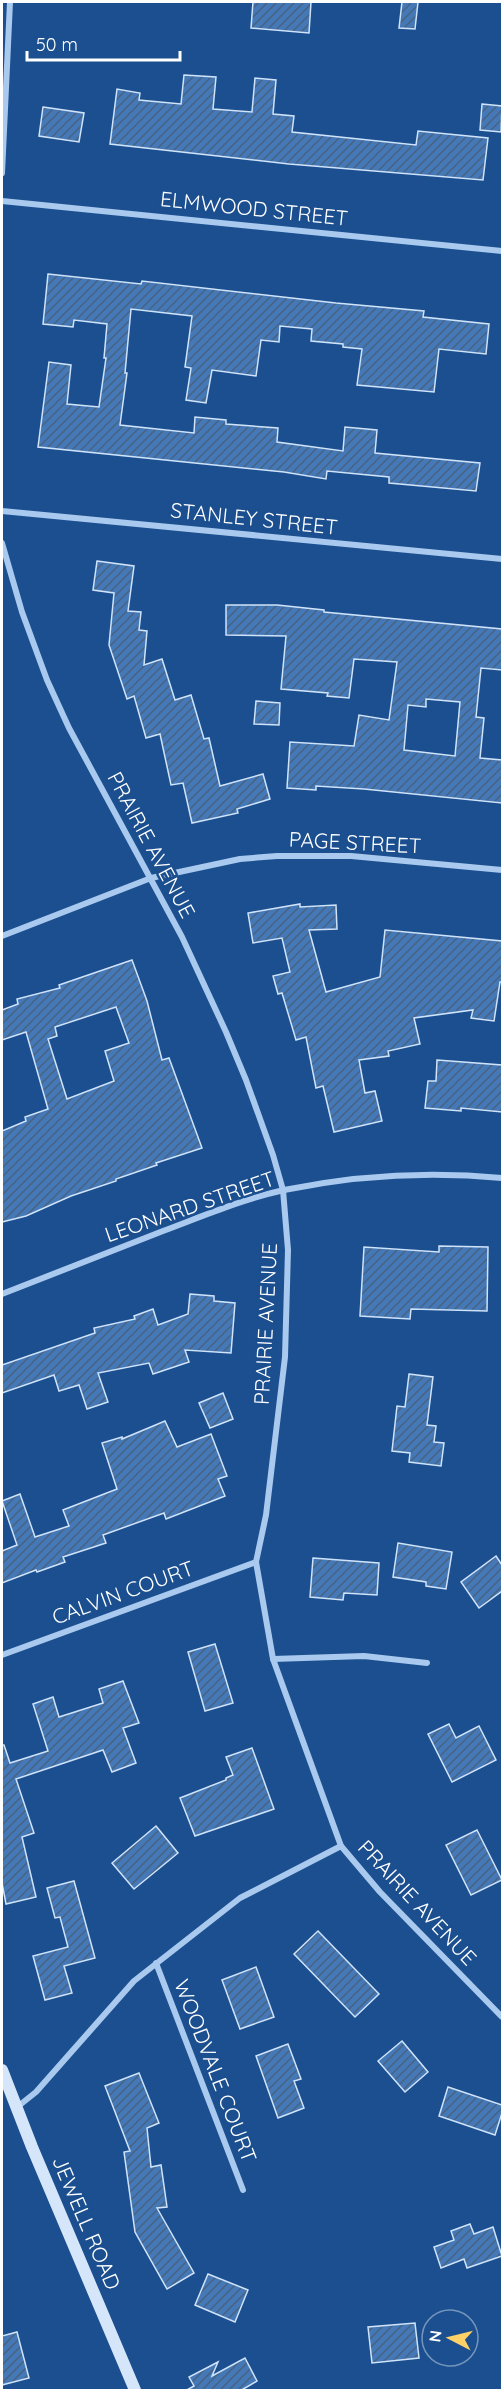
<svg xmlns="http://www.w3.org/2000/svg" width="504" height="2392" viewBox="0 0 504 2392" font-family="Quicksand,sans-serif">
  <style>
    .building { fill: url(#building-hatch); stroke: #cfe3fa; stroke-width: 1.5; fill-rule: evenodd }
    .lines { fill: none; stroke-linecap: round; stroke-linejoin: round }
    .street { stroke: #a9c9ee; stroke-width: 6 }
    .secondary { stroke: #d6e6fa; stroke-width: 12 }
    .labels { text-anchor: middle; stroke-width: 5; stroke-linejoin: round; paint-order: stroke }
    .street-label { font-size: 21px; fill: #fff; stroke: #1b4f8f }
  </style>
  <defs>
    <pattern id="building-hatch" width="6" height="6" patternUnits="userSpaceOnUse" patternTransform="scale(1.5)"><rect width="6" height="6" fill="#4478b7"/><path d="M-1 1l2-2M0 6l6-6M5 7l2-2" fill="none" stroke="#486282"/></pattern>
  </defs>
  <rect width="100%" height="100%" fill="#1b4f8f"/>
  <g class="building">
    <path d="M253,2H311L309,33L251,28Z"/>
    <path d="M402,2H418L415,29L399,28Z"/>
    <path d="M184,75L216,77L213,109L252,112L255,78L276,80L273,114L294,116L292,132L416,145L418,131L488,138L483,180L289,164L110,144L117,89L140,93L139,100L181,104Z"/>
    <path d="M482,104L502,106L501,132L480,130Z"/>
    <path d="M43,107L84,113L79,142L39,136Z"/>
    <path d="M48,274L141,284L142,281L336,303L424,311L423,317L489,324L486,354L439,349L434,392L357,385L362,349L343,347V344L311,341L312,329L280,326L279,342L261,340L256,376L212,370L206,403L186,400L191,368L185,367L192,316L131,309L125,373H127L120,425L194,433L195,417L226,420V424L278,428L277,442L343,451L345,427L377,430L375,453L480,463L476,491L389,483V477L327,471L326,479L284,472L38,447L49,362L71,365L67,404L99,407L106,358H104L107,324L74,320L73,327L43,324Z"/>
    <path d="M97,561L134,566L128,611L141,612L139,630L147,631L144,665L162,659L175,700L191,695L204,739L209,738L220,786L263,774L270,799L237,809L238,813L192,823L183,783L171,785L160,734L146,738L134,696L127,699L109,645L114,593L93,590Z"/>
    <path d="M226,605H277L324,610V612L502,629V670L481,668L476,717L484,718L480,758L502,760V803L364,789L316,786V790L287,788L290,742L354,746L359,715L389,720L397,662L354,659L349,698L327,696L328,693L281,689L286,636L226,635ZM426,699L460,702L455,756L404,750L408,705L426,707Z"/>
    <path d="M256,701L280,703L279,725L254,724Z"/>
    <path d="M300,904V907L336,905L337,929L309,930L326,992L380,977L385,930L502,941V982H500L494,1021L471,1018L473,1010L414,1018L420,1044L388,1051L389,1056L359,1060L365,1093L375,1091L382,1121L334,1132L323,1086L316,1088L306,1037L296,1040L282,993L278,994L273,976L290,972L282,938L253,943L248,913Z"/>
    <path d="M132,960L147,1001L162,1060L169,1058L202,1148L156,1163L157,1165L116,1179V1181L71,1196L26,1216L2,1222V1131L26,1121L25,1117L48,1109L26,1032L2,1040V1010L18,1004L17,999L60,988L59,985ZM116,1007L129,1043L105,1051L114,1081L67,1099L48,1039L57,1036L55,1027Z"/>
    <path d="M437,1060L502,1065V1112L461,1108V1111L425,1108L428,1081H436Z"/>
    <path d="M439,1246L488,1247L487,1311L411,1309L410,1319L360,1316L364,1247L439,1252Z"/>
    <path d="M190,1294L214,1296V1301L235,1303L231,1353L185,1350L189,1362L153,1374L149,1363L98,1373L108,1402L87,1409L79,1385L59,1391L54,1375L2,1393V1365L95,1333L94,1328L135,1319L134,1316L153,1309L158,1325L188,1314Z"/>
    <path d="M409,1374L433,1377L427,1425L436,1426L434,1442L444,1443L441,1466L409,1462L410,1453L392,1451L397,1406L405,1407Z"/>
    <path d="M223,1393L233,1419L210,1428L199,1403Z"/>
    <path d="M165,1421L177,1447L211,1434L227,1476L218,1479L225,1496L166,1519L164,1513L103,1535L106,1543L63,1557L65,1562L37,1572L36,1570L2,1583V1551L17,1545L2,1501L20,1494L35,1537L69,1526L63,1510L117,1489L102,1443L122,1437V1439Z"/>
    <path d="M398,1543L452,1552L446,1589L426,1586V1582L393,1577Z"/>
    <path d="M496,1556L502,1565V1591L479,1608L461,1582Z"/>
    <path d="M313,1558L379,1563L377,1595L344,1593L343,1600L310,1597Z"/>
    <path d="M215,1644L233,1703L205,1711L188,1652Z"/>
    <path d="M123,1681L139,1723L123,1728L136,1763L112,1772L103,1750L16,1779L34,1833L22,1837L36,1897L6,1904L2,1883V1745H4L10,1763L48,1751L33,1704L53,1697L59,1717L103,1703L99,1689Z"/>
    <path d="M449,1724L456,1738L479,1726L496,1760L452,1782L428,1734Z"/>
    <path d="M252,1748L274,1809L195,1836L180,1798L226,1780V1778L233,1775L226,1757Z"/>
    <path d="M156,1826L178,1853L134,1889L112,1863Z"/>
    <path d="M477,1830L502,1880L471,1895L446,1845Z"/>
    <path d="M74,1881L95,1958L64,1966L72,1993L45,2000L33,1956L68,1947L60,1917L55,1918L47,1888Z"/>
    <path d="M318,1931L379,1994L355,2017L294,1954Z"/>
    <path d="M256,1967L274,2017L240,2029L222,1980Z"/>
    <path d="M402,2041L428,2072L405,2092L378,2061Z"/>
    <path d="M288,2044L301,2079L294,2081L304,2108L278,2118L256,2056Z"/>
    <path d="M139,2073L159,2123L147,2128L151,2167L161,2165L167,2207L157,2208L194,2273L167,2289L135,2232L124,2152L130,2151L105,2086Z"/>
    <path d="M448,2087L502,2105V2113L495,2135L439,2116Z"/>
    <path d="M470,2224L474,2234L493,2227L502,2256L467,2268L464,2259L441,2268L434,2247L454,2240L451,2231Z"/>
    <path d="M208,2274L248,2290L235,2322L195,2305Z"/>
    <path d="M415,2323L419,2358L372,2363L368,2327Z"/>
    <path d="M17,2332L29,2378L2,2385V2336Z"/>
    <path d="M245,2358L257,2381L240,2391H185L194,2386L189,2377L218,2362L212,2376Z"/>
  </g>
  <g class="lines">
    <g class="street">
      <path d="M2,173L10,2"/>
      <path d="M2,201L502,251"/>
      <path d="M2,511L502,559"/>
      <path d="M2,543L22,612L47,680L69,728L182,937L226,1032L246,1080L273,1155L283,1190L288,1250L285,1357L266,1515L256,1562L273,1659L341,1846L380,1892L502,2017"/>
      <path d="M2,936L151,878L240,859L277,856H351L502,870"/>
      <path d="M2,1294C55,1273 109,1252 163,1231C203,1216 243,1199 284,1190C357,1175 429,1171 502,1178"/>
      <path d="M2,1655L256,1562"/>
      <path d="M273,1659L364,1656L427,1663"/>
      <path d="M156,1963L243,2190"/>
      <path d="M16,2108L36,2092L134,1981L240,1898L341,1846"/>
    </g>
    <path class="secondary" d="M2,2070L32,2147L135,2390"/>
  </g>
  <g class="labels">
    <g class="street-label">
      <text transform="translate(254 209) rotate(6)" y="7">ELMWOOD STREET</text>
      <text transform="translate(254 519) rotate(6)" y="7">STANLEY STREET</text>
      <text transform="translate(355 843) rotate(3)" y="7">PAGE STREET</text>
      <text transform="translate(151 845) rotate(62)" y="7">PRAIRIE AVENUE</text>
      <text transform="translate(190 1207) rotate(-19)" y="7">LEONARD STREET</text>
      <text transform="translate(266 1324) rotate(-87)" y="7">PRAIRIE AVENUE</text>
      <text transform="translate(123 1593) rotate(-20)" y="7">CALVIN COURT</text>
      <text transform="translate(417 1903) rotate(47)" y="7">PRAIRIE AVENUE</text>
      <text transform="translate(215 2071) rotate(69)" y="7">WOODVALE COURT</text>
      <text transform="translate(86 2223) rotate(67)" y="7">JEWELL ROAD</text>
    </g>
  </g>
  <rect width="504" height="2392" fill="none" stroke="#ffffff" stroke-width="6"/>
  <g transform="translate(450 2338) rotate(277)"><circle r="28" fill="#1b4f8f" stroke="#7695bc" stroke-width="1.5"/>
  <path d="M0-4.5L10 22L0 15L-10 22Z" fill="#ffd166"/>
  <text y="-9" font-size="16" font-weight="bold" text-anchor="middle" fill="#ffffff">N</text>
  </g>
  <path d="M27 51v9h153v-9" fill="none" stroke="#ffffff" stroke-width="3"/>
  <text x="36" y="51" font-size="18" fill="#ffffff" stroke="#1b4f8f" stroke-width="4.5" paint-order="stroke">50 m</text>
</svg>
